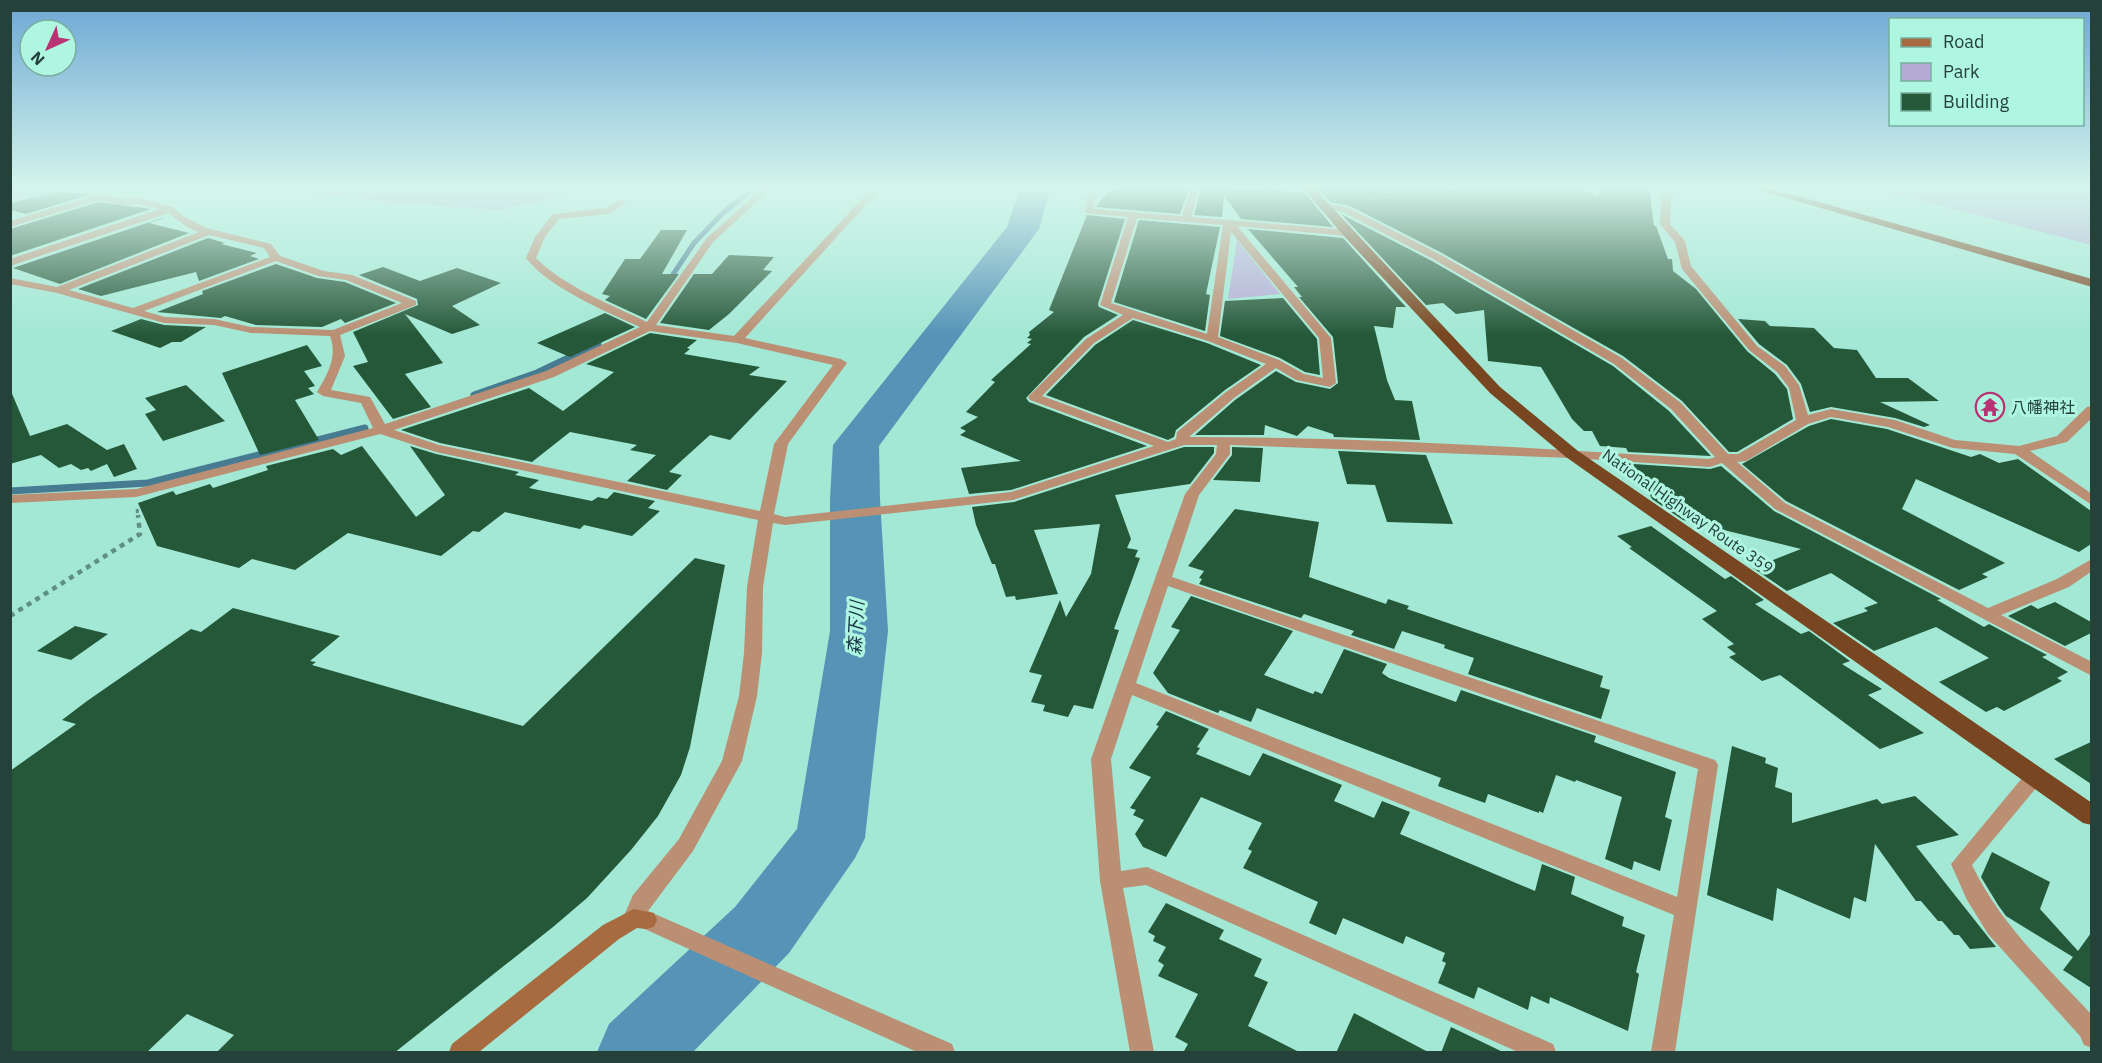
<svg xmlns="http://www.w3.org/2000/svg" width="2102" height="1063" viewBox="0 0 2102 1063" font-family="'IBM Plex Sans','Noto Sans JP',sans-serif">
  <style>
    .green { fill: #b4abd5 }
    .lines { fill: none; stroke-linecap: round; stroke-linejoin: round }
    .stream-far1 { stroke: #477b92; stroke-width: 5 }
    .stream { stroke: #477b92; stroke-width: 7 }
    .river { fill: #5594b7; fill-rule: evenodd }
    .building { fill: #255839 }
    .path-far2 { stroke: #609082; stroke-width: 2; stroke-dasharray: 3 3; stroke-linecap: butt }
    .path-far1 { stroke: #609082; stroke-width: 3; stroke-dasharray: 4 4; stroke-linecap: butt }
    .path { stroke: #609082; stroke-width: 4.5; stroke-dasharray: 5 5; stroke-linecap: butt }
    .street { fill: #ba8f74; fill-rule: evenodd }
    .secondary { fill: #a86b40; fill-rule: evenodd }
    .highway { fill: #784620; fill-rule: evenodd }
    .labels { text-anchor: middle; stroke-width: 6; stroke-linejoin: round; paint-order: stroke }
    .poi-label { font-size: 16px; fill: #25423a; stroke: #aff6e1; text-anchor: start }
    .street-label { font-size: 16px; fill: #25423a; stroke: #aff6e1 }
    .water-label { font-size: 18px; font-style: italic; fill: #163343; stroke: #aff6e1 }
  </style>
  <rect width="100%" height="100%" fill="#a2e8d4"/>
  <g class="green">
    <path d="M11,186H97L11,201Z"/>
    <path d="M148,186H585L556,198L498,210L388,202L278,189Z"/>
    <path d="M1865,186H2091V245Z"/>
    <path d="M1237,240L1280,294L1228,299Z"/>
  </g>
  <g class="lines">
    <path class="stream-far1" d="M668,282L694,243L723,213L757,186"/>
    <g class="stream">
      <path d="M474,395L537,373L598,344"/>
      <path d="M10,491L148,483L365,428"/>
    </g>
    <path class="river" d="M1021,186H1051L1039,229L879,446L880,499L888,631L865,838L855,858L789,953L693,1052H597L609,1024L735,907L797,829L830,631V499L833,445L1007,227Z"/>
  </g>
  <g class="building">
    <path d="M1116,186H1190L1180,214L1096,207L1108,191L1114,190Z"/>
    <path d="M1202,186L1261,190L1262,187L1283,189L1289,193L1303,191L1333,227L1241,219L1224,195L1222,217L1194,215Z"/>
    <path d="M1343,186H1579L1598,197L1602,186H1649L1654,226H1656L1668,259H1672L1673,271L1696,289L1747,351L1775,374L1787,389L1793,419L1737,452H1729L1682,401L1623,356L1442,253L1350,206L1330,202L1318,189Z"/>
    <path d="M56,192L91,194L26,214L10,210V203Z"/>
    <path d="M99,202L151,209L10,256V229Z"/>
    <path d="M1341,214L1432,261L1613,366L1669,411L1711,456L1628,452L1626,448L1600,446L1592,431H1584L1572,419L1541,367L1488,361L1484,310L1456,314L1443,303L1426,305Z"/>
    <path d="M1087,215L1125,219L1098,304L1099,307L1118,315L1084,337L1026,398L1029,402L1147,446L1011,490L969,494L961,468L1021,461L960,435L966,431L960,428L978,417L966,412L995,382L991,380L1031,344L1027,343L1032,339L1027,338L1030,335L1029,332L1054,312L1049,310Z"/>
    <path d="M162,218H164L149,223L189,233L60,284L13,268Z"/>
    <path d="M1139,220L1220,227L1206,294L1210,295L1205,331L1114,302Z"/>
    <path d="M1248,229L1343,238L1406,307H1396L1393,328L1374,326L1387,380L1395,400L1412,401L1420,440L1334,437L1333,434L1308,426L1297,436L1265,425L1264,435H1195L1235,400L1276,371L1296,382L1330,389L1338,383L1333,337L1299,297H1302L1294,287H1298Z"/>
    <path d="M661,230H687L662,274H679L646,319L605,300L610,296L602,294L625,259H640Z"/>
    <path d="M208,238L225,243L221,244L257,253L250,256L259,259L199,281L196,272L101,296L78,289Z"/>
    <path d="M729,255L774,257L763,270L772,271L729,314L709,330L660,323L694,274H712Z"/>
    <path d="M276,264L317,278L345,282L396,303L345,323L341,319L322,327L256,325L225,316L221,318L157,312L203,294L202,291Z"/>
    <path d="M383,267L420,281L457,268L501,283L452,306L480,325L452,334L405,314L443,363L405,374L431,407L393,419L353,366L368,362L353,332L418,305L417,299L359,275Z"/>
    <path d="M1283,298L1317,339L1320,375L1305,372L1280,358L1220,336L1225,301Z"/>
    <path d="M605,313L635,327L570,357L537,343Z"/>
    <path d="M141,319L164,325L206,327L181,342H172L160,348L111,331Z"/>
    <path d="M1738,319L1765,321L1770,326L1814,328L1834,348L1857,350L1876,378H1908L1939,401L1880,402L1930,425L1924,427L1895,418L1831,407L1810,412L1801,384L1787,365L1759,344Z"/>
    <path d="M1133,320L1207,343L1261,365L1225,390L1176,430L1174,437L1168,440L1046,395L1095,345Z"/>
    <path d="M650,333L697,340L687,348L690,349L684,354L760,367L749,375L787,381L730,440L710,435L669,472L682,475L667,490L627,481L656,455L630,450L637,445L570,432L532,462L440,443L401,430L529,388L563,411L614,372L586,364Z"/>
    <path d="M307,345L322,366L304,371L315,386L308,388L314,394L295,400L319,440L260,455L222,373Z"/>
    <path d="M186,385L225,421L163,441L145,414L156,410L145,398Z"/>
    <path d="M10,389L30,436L67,424L107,450L124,444L137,469L114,477L107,464L91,471L88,468L81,470L71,464L59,468L41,455L10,464Z"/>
    <path d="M1831,419L1887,429L1971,457L1980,454L1999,463L2018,459L2091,511V544L2079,552L1916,479L1902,509L2005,563L1982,574L1988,577L1959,590L1786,501L1742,464L1809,426Z"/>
    <path d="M362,446L416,517L445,495L410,446L436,454L519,472L515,475L539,480L529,488L592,501L598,497L607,499L614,492L655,501L648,508L660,511L632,536L584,525L580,529L505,512L479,532L473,531L441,556L348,533L295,570L252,559L239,568L157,546L138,503L173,491L176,495L210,484L213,488L268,470L266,466L333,449L341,455Z"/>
    <path d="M1184,447H1214V453L1190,484L1115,495L1131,539L1127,548L1138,550L1135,557L1140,558L1114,629L1119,630L1093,709L1074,705L1068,717L1043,711L1045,705L1031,702L1042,675L1029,672L1060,600L1066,617L1091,574L1100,524L1034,530L1058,594L1016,600L1015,596L1006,597L995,564H992L976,525L972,507L1014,502Z"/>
    <path d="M1232,447L1263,448L1260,482L1213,480L1232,455Z"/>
    <path d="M1338,451L1426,455L1453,524L1387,522L1375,485L1347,484Z"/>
    <path d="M1633,464L1710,469L1721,466L1774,511L1941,599L1937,600L1984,627L1989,624L2047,655L2042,657L2068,672L2057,678L2062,681L2004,711L1997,707L1986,712L1939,682L1989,658L1936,627L1874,651L1833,623L1868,611L1864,608L1878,603L1831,573L1787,591L1753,568L1801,549L1683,520L1652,499Z"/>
    <path d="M1235,509L1319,522L1309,577L1386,604L1388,599L1409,606L1407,609L1603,676L1600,687L1610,690L1601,719L1468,674L1474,658L1444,648L1445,645L1402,631L1394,649L1351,635L1354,631L1304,614L1301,618L1199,584L1202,579L1199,578L1204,571L1188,566Z"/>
    <path d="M1651,526L1725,579L1731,576L1764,600L1755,604L1801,634L1809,631L1850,661L1842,664L1882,689L1868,695L1924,733L1880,749L1780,675L1762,681L1729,657L1736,654L1727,647L1734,644L1702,619L1717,611L1629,548L1632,547L1617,536Z"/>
    <path d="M695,558L725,565L690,747L681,775L658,816L631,850L587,898L553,927L394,1053H216L234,1035L187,1014L146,1053H10V771L76,724L62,720L87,701L191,629L201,632L233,608L340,636L310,661L316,662L312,665L523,726Z"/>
    <path d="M1191,596L1293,631L1264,675L1313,694L1315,691L1322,694L1344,649L1387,664L1382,673L1389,678L1456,702L1461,690L1596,736L1594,742L1676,772L1665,817L1672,820L1660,871L1634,861L1632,870L1605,859L1622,797L1576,780L1575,782L1556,775L1543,813L1539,811V813L1488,794L1485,803L1438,786L1441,778L1257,708L1251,722L1220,710L1218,713L1168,693L1153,673L1180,630L1171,627Z"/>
    <path d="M2055,602L2091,622V633L2065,646L2008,616L2031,605L2038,609Z"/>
    <path d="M75,626L108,634L71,660L37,651Z"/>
    <path d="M1166,711L1209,729L1197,747L1200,748L1196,754L1250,776L1263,753L1342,785L1334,801L1374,818L1382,801L1410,812L1400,834L1535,891L1542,864L1575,877L1571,894L1624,917L1622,926L1645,935L1636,972L1639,974L1628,1031L1550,997L1549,1004L1531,996L1528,1010L1478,987L1474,999L1438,983L1446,963L1442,961L1445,953L1406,936L1403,944L1343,918L1336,935L1309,923L1318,902L1243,868L1252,851L1248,849L1262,823L1201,797L1166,857L1143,847L1135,834L1144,820L1133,815L1136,810L1130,808L1151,777L1129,768L1159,726L1156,725Z"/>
    <path d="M2091,742V784L2054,759Z"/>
    <path d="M1732,746L1766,758L1765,763L1778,768L1775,787L1792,793V823L1877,799L1882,804L1915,796L1959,835L1916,846L1996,947L1970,949L1959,935H1954L1942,921H1938L1921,901H1916L1875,844L1866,902L1854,897L1850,919L1777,888L1773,921L1707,895Z"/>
    <path d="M1992,852L2050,882L2040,909L2078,951L2091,933V988L2063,970L2073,957L2006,916L1998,905L1981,877Z"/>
    <path d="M1166,903L1224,930L1219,939L1262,959L1254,976L1268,982L1248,1026L1301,1053H1183L1188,1044L1175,1037L1198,994L1158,976L1164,965L1158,961L1166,947L1153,941L1155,936L1148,932Z"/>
    <path d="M1354,1013L1430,1053H1336Z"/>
    <path d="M1451,1027L1505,1053H1441Z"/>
  </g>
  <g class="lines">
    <path class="path-far2" d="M1367,200L1472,186"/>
    <path class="path-far1" d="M137,509L138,516"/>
    <path class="path" d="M10,616L140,534L138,515"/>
    <g class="street">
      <path d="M765,186H774L713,242L656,325L734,336L874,186H883L745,338L841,359L847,363L788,444L774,514L785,517L1011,492L1154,446L1030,400L1028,397L1086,339L1123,315L1100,305L1128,217L1085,213L1088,192L1092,186H1101L1096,192L1093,209L1182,216L1192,186H1200L1191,217L1347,230L1352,233L1347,236L1237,226L1331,338L1336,383L1330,387L1296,380L1276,368L1234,398L1189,437C1362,437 1536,448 1709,459L1715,457L1671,409L1614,364L1433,259L1343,212L1318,207V203L1321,202L1349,208L1441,255L1622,358L1681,403L1728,454H1738L1796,420L1789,388L1777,372L1749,350L1682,269L1675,242L1660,224L1661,200L1667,186H1675L1671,200L1670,224L1685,241L1691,266L1757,346L1785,366L1799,385L1808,415L1831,409L1895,420L1955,440L2019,446L2057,436L2087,407L2092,406V418L2067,442L2030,451L2092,494V505L2015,454L1953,448L1888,427L1831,417L1808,424L1746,461L1737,462L1785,503L1988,608L2057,579L2092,559V571L2069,587L2001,615L2092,662V676L1775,509L1722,463L1710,467L1572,458L1230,445V454L1199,495L1172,577L1715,760L1718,765L1675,1052H1651L1674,915L1132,695L1111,759L1121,871L1147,867L1154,870L1553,1044L1556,1052H1518L1146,885L1123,888L1154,1052H1130L1100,881L1091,759L1185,494L1216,454L1217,445H1184L1013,500L785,525L773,523L763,587L762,653L757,696L742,761L693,851L648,911L952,1044L955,1052H917L638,926L634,927L626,925L623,918L633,895L679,839L722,761L739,696L744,653L747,587L758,520L436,452L380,434L136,497L10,503V495L136,489L373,428L361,403L323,396L317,392C327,375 338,357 330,336L251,333L214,325L164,323L57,293L10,284V278L57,287L199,232L187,227L168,213L10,266V259L160,209L139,204L123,205L99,200L10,227V221L99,194L123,199L139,198L173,207L183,216L206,228L271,244L280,256L324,271L352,275L416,301V305L340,335L345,356L331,390L370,397L385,424L546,371L640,327C605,311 549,288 526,258L535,237L553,214L606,208L619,200H625V204L608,214L559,219L545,237L536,258C563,286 612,305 647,322L707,238ZM1137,218L1223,225L1207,334L1111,303ZM1231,232L1319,338L1323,378L1304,374L1279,360L1218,337ZM209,235L264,248L270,257L133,308L69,290ZM276,261L318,276L346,280L402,303L333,330L251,327L214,319L165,317L144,311ZM1133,318L1208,341L1266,364L1226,392L1177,432L1176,439L1168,442L1042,396L1094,343ZM650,331L737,343L833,365L774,444L760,511L439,445L394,430L554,377ZM1168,586L1698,769L1677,897L1136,683Z"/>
      <path d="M2034,770L2041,772L2044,777L2041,782L1972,865C2000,924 2048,968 2092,1015V1048L2084,1045L2080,1036L1988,934L1967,900L1951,864L2027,772Z"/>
    </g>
    <path class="secondary" d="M634,909L654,913L657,920L654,927L646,929L637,928L619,939L479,1052H449L452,1044L603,925Z"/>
    <g class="highway">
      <path d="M1301,186H1312L1500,387L1578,451L2092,803V825L2083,823L1566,457L1490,393L1343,235Z"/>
      <path d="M1745,186H1762L2092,279V287Z"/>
    </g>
  </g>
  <linearGradient id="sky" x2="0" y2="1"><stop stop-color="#6da7d4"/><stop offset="0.56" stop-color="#d5f5ec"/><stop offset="1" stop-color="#d5f5ec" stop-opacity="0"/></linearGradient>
  <rect width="2102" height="335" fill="url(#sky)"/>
  <defs>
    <g id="temple-ring" transform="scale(1.5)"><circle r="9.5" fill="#aff6e1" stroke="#b83274" stroke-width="1.5"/><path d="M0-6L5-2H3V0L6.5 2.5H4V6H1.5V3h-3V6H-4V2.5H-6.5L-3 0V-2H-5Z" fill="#b83274"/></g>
  </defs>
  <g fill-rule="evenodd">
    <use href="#temple-ring" x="1990" y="407"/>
  </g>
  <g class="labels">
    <g class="poi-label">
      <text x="2011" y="413">八幡神社</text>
    </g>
    <g class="street-label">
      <text transform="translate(1688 511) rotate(35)" y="6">National Highway Route 359</text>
    </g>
    <g class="water-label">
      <text transform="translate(856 628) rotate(-87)" y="6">森下川</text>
    </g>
  </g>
  <rect width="2102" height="1063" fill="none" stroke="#25423a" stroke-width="24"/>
  <rect x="1889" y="18" width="195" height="108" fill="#aff6e1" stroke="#78ae9e" stroke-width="1.5"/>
  <rect x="1901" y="38" width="30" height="9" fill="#a86b40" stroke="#78ae9e" stroke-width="1.5"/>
  <text x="1943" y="48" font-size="18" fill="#25423a">Road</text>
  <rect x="1901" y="63" width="30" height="18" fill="#b4abd5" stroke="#78ae9e" stroke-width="1.5"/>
  <text x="1943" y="78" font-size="18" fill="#25423a">Park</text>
  <rect x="1901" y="93" width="30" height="18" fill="#255839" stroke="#78ae9e" stroke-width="1.5"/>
  <text x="1943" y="108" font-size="18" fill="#25423a">Building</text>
  <g transform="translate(48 48) rotate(225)"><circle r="28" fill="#aff6e1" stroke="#78ae9e" stroke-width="1.5"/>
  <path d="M0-4.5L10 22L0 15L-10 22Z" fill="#b83274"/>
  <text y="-9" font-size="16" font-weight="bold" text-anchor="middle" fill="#25423a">N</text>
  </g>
</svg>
